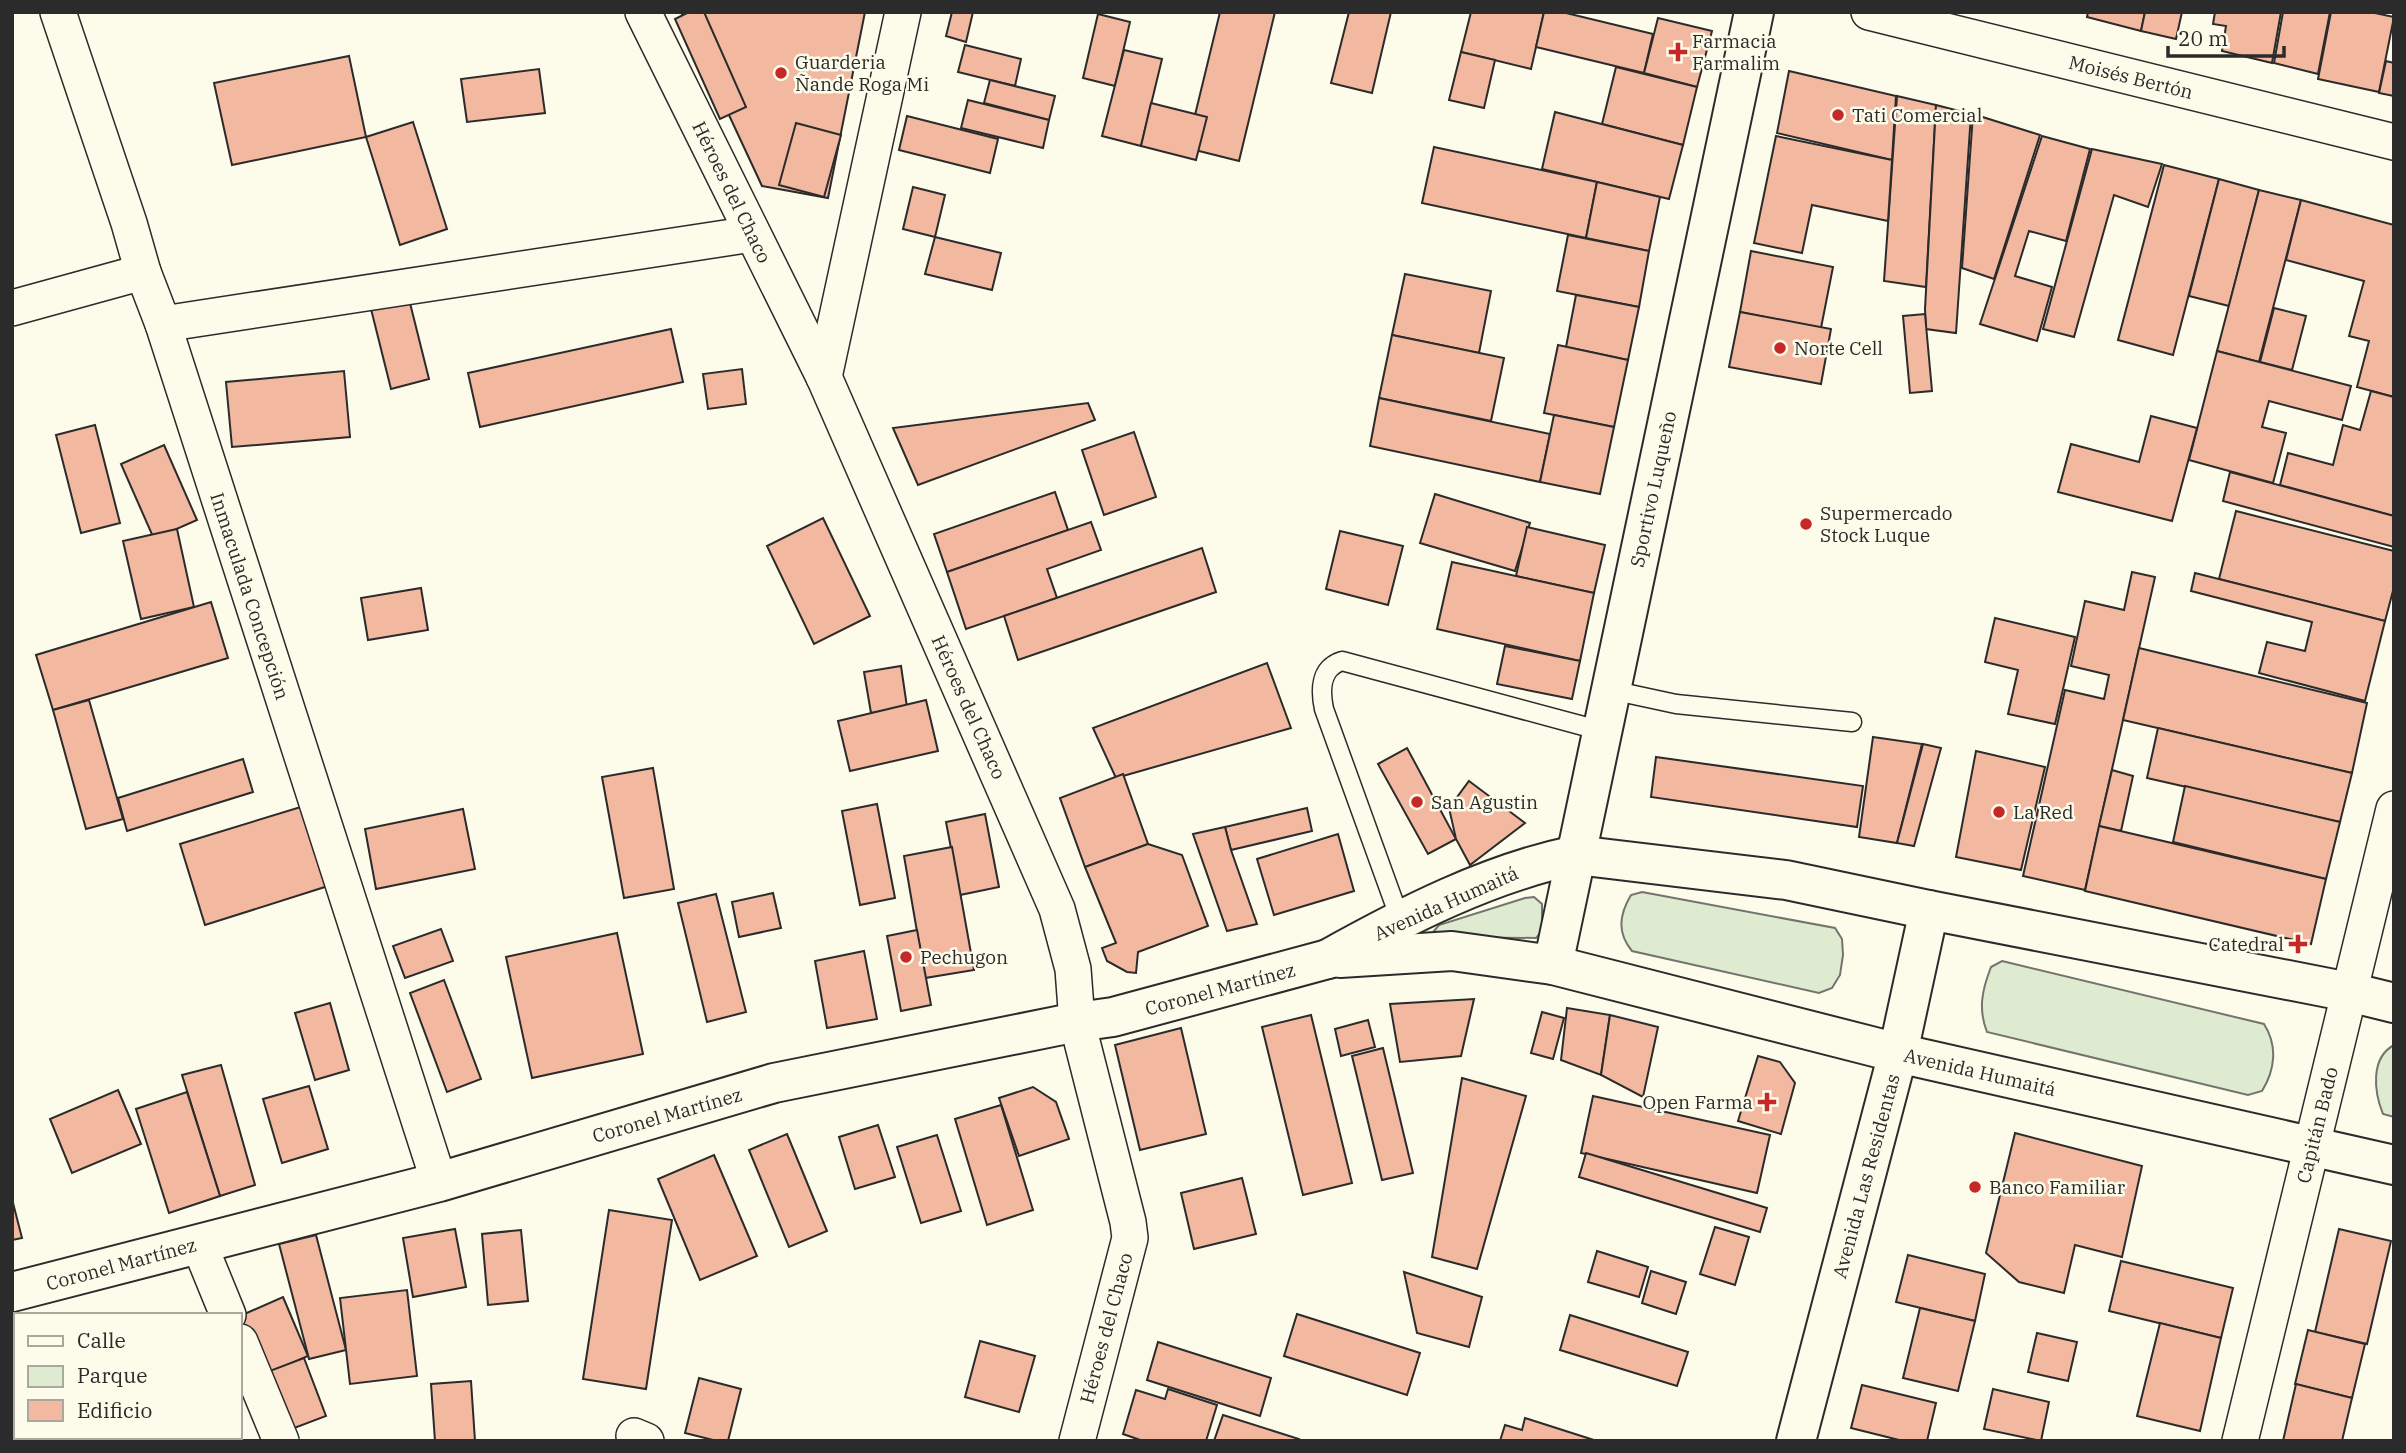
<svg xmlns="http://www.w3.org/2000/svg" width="2406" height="1453" viewBox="0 0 2406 1453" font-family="'IBM Plex Serif',serif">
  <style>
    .green { fill: #deebd1; stroke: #74746e; stroke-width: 2 }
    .building { fill: #f2b8a0; stroke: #2b2b2b; stroke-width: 2 }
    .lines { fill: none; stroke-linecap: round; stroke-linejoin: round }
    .lane-casing { stroke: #2b2b2b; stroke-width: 21 }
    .street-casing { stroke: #2b2b2b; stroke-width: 38 }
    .secondary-casing { stroke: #2b2b2b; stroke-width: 42 }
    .primary-casing { stroke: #2b2b2b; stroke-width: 42 }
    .lane { stroke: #fdfbea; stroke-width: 18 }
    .street { stroke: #fdfbea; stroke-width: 35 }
    .secondary { stroke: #fdfbea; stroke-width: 38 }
    .primary { stroke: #fdfbea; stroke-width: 38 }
    .poi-dot { fill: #c62828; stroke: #fdfbea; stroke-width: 2.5 }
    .labels { text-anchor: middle; stroke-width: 5; stroke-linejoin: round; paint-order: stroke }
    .poi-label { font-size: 19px; fill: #2b2b2b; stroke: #fdfbea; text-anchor: start }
    .street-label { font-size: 19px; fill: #2b2b2b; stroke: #fdfbea }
  </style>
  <rect width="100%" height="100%" fill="#fdfbea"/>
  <g class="green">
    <path d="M1642,892L1835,928L1842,939L1843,955L1840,975L1832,988L1819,993L1632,951C1617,933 1619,915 1631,895Z"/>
    <path d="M1534,897L1542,904V931L1536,938L1441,937L1434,931L1439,925L1525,898Z"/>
    <path d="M2002,961L2264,1024C2278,1046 2275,1070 2262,1091L2248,1095L1987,1032C1978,1009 1982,990 1991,967Z"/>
    <path d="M2394,1045V1117L2383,1114C2374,1092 2370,1058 2394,1045Z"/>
  </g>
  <g class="building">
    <path d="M681,12H865L828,198L762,186Z"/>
    <path d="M689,12H704L746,107L720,119L675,19Z"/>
    <path d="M952,12H973L966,42L946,36Z"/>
    <path d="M1220,12H1275L1239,161L1187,148Z"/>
    <path d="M1349,12H1391L1372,93L1331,83Z"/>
    <path d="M1471,12H1544L1531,69L1461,52Z"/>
    <path d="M1544,12H1562L1653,34L1644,73L1536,47Z"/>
    <path d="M2088,12H2145L2141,31L2087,17Z"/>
    <path d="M2145,12H2182L2176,39L2141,31Z"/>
    <path d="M2215,12H2281L2272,63L2222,51L2226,26L2213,24Z"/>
    <path d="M2283,12H2330L2318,74L2274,63Z"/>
    <path d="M2331,12H2370L2394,17L2379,92L2318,79Z"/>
    <path d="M1098,14L1130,22L1115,86L1083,78Z"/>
    <path d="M1658,18L1712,31L1697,87L1644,73Z"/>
    <path d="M965,45L1021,59L1015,86L958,72Z"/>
    <path d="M1124,50L1162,59L1141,146L1102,136Z"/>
    <path d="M1461,52L1495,60L1484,108L1449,100Z"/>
    <path d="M349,56L366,137L232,165L214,83Z"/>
    <path d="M2386,61L2394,63V96L2379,93Z"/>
    <path d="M1616,67L1697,87L1683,145L1602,124Z"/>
    <path d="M539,69L545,113L467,122L461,79Z"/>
    <path d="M1789,71L1896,96L1892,160L1777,133Z"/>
    <path d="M990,80L1055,96L1049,120L984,103Z"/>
    <path d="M1897,96L1936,105L1926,287L1884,281Z"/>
    <path d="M968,100L1049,120L1043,148L961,128Z"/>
    <path d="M1151,103L1207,117L1196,160L1141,146Z"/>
    <path d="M1936,105L1971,114L1956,333L1926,329L1925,309Z"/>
    <path d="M1555,112L1683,145L1669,199L1542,169Z"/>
    <path d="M1973,114L2040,135L1994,279L1962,268Z"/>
    <path d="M907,116L998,139L990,173L899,150Z"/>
    <path d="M413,122L447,229L400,245L366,137Z"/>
    <path d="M796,123L841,135L824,197L779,185Z"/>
    <path d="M1776,136L1892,160L1888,221L1812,205L1802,253L1754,243Z"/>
    <path d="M2042,136L2090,149L2066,241L2029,231L2015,276L2052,287L2037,341L1980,324Z"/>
    <path d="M1434,147L1597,182L1586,238L1422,203Z"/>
    <path d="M2092,149L2162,164L2148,207L2114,195L2074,337L2043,329Z"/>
    <path d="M2164,165L2219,179L2173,355L2118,340Z"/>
    <path d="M2219,179L2259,190L2229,306L2189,296Z"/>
    <path d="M1597,182L1660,197L1649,251L1586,238Z"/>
    <path d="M913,187L945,195L935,237L903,229Z"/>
    <path d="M2259,190L2301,200L2259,362L2217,351Z"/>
    <path d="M2301,200L2394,225V397L2357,387L2369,341L2349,336L2364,281L2286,260Z"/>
    <path d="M1568,235L1649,251L1639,307L1557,291Z"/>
    <path d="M935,237L1001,253L992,290L925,274Z"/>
    <path d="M1751,251L1833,267L1821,328L1740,312Z"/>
    <path d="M1405,274L1491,291L1479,353L1392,335Z"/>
    <path d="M1576,295L1639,307L1628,360L1566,347Z"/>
    <path d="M409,299L429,379L391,389L371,309Z"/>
    <path d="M2274,308L2306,316L2292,370L2260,362Z"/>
    <path d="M1740,312L1831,329L1821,384L1729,367Z"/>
    <path d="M1925,314L1932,391L1910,393L1903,316Z"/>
    <path d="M671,329L683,382L480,427L468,373Z"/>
    <path d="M1392,335L1504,358L1491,421L1379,398Z"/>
    <path d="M1558,345L1628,360L1614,427L1544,413Z"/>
    <path d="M2217,351L2351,386L2342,420L2269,401L2262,427L2286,433L2273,483L2189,460Z"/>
    <path d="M742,369L746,404L708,409L703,374Z"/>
    <path d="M344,371L350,437L232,447L226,382Z"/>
    <path d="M2371,391L2394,397V516L2280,485L2288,453L2333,465L2343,425L2360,430Z"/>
    <path d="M1379,398L1550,434L1540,482L1370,446Z"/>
    <path d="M1088,403L1095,420L918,485L893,428Z"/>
    <path d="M1554,415L1614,427L1600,494L1540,482Z"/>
    <path d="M2151,416L2197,428L2172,521L2058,492L2071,444L2139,462Z"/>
    <path d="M95,425L120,523L81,533L56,435Z"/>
    <path d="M1134,432L1156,497L1104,515L1082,450Z"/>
    <path d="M164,445L197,520L154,539L121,464Z"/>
    <path d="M2230,472L2394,516V547L2223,501Z"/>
    <path d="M1055,492L1068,530L947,572L934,534Z"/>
    <path d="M1435,494L1530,523L1515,571L1420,543Z"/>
    <path d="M2236,511L2394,551V587L2385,621L2219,579Z"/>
    <path d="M823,518L870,616L814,644L767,546Z"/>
    <path d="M1091,522L1101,550L1047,569L1057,598L966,629L947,572Z"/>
    <path d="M1527,527L1605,545L1594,593L1516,576Z"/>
    <path d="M177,529L194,607L141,619L123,541Z"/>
    <path d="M1340,531L1403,546L1388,605L1326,589Z"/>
    <path d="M1202,548L1216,592L1018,660L1004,616Z"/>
    <path d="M1452,562L1594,593L1580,661L1437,629Z"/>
    <path d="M2132,572L2155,577L2085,890L2023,876L2065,690L2104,699L2109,675L2071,666L2085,601L2124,610Z"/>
    <path d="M2195,573L2385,621L2365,701L2259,673L2267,642L2305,651L2312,622L2191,591Z"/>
    <path d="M421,588L428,630L368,640L361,598Z"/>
    <path d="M211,602L228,658L53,710L36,655Z"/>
    <path d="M1995,618L2075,637L2055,724L2008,714L2018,670L1985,662Z"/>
    <path d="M1505,646L1580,661L1572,699L1497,684Z"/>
    <path d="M2139,648L2367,703L2352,773L2123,720Z"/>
    <path d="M1267,663L1291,728L1116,778L1093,728Z"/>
    <path d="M901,666L907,707L871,713L864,672Z"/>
    <path d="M89,700L123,819L86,829L53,710Z"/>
    <path d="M926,700L938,751L850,771L838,721Z"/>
    <path d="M2158,728L2352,773L2340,822L2147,778Z"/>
    <path d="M1873,737L1922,744L1897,843L1859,837Z"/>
    <path d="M1923,744L1941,748L1914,846L1897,843Z"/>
    <path d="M1407,748L1456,839L1428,854L1378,764Z"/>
    <path d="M1976,751L2045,767L2021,870L1956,857Z"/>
    <path d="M1656,757L1863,786L1857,827L1651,797Z"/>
    <path d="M243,759L253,792L127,831L118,798Z"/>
    <path d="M653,768L674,889L624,898L602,777Z"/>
    <path d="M2112,770L2133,776L2121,831L2099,826Z"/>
    <path d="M1123,774L1148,844L1085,867L1060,798Z"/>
    <path d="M1469,781L1525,823L1470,865L1456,839L1449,808Z"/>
    <path d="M2185,786L2340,822L2326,879L2173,842Z"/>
    <path d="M877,804L895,898L860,905L842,811Z"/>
    <path d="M304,806L328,886L205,925L180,844Z"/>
    <path d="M1307,808L1312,831L1231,850L1225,827Z"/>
    <path d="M463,809L475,869L376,889L365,829Z"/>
    <path d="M985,814L999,887L960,895L946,822Z"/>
    <path d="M2099,826L2326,879L2311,944L2085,891Z"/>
    <path d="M1225,827L1231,850L1257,924L1227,931L1193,834Z"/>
    <path d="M1338,834L1354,891L1274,915L1257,859Z"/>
    <path d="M1148,844L1182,855L1208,926L1138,952L1136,973L1127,972L1107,961L1102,948L1116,943L1085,867Z"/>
    <path d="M952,847L974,970L925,978L904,856Z"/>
    <path d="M773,893L781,928L739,937L732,902Z"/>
    <path d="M716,894L746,1012L707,1022L678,903Z"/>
    <path d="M441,929L453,961L405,978L393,946Z"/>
    <path d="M917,930L931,1005L901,1011L887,936Z"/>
    <path d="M617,933L643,1054L532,1078L506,957Z"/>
    <path d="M864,951L877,1019L827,1028L815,961Z"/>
    <path d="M444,980L481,1079L447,1092L410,993Z"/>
    <path d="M1474,999L1461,1056L1400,1062L1390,1004Z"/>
    <path d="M330,1003L349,1070L315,1080L295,1013Z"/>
    <path d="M1567,1008L1610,1015L1601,1075L1561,1060Z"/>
    <path d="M1542,1012L1564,1018L1553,1059L1531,1053Z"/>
    <path d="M1311,1015L1352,1183L1303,1195L1262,1027Z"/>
    <path d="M1610,1015L1658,1027L1643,1097L1601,1075Z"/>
    <path d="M1368,1020L1375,1047L1341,1056L1335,1029Z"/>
    <path d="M1181,1028L1206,1134L1140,1150L1115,1045Z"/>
    <path d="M1383,1048L1413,1173L1382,1180L1352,1056Z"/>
    <path d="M1758,1056L1780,1062L1795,1083L1781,1134L1738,1121Z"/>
    <path d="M221,1065L255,1185L220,1196L182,1075Z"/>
    <path d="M1462,1078L1526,1096L1477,1269L1432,1257Z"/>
    <path d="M309,1086L328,1149L282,1163L263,1099Z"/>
    <path d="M1033,1087L1056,1102L1069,1139L1019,1156L999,1098Z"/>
    <path d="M118,1090L141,1144L72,1173L50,1119Z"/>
    <path d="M187,1092L220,1196L169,1213L136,1109Z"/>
    <path d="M1593,1096L1770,1135L1757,1193L1581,1153Z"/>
    <path d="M1001,1105L1033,1210L987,1225L955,1119Z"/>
    <path d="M878,1125L895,1177L855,1189L839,1137Z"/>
    <path d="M2015,1133L2142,1166L2122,1257L2075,1245L2064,1293L2019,1282L1986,1253Z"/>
    <path d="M787,1134L827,1231L789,1247L749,1150Z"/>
    <path d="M937,1135L961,1211L921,1223L897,1147Z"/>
    <path d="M1586,1153L1767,1208L1760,1232L1579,1177Z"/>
    <path d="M714,1155L757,1256L700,1280L658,1179Z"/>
    <path d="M1242,1178L1256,1234L1194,1249L1181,1193Z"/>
    <path d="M12,1199L22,1238L12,1240Z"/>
    <path d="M609,1210L672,1220L646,1389L583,1379Z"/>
    <path d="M1715,1227L1749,1237L1735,1285L1700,1274Z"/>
    <path d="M455,1229L466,1287L413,1297L403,1238Z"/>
    <path d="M2339,1229L2391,1241L2367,1344L2315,1332Z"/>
    <path d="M521,1230L528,1301L488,1305L482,1234Z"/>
    <path d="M316,1235L346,1350L309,1359L279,1244Z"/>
    <path d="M1597,1251L1648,1267L1639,1297L1588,1282Z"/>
    <path d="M1908,1255L1985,1274L1975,1321L1896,1302Z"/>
    <path d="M2121,1261L2233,1288L2221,1338L2109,1311Z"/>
    <path d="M1651,1271L1686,1282L1676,1314L1642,1303Z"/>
    <path d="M1404,1272L1482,1297L1469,1347L1417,1333Z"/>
    <path d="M407,1290L417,1376L350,1384L340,1298Z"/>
    <path d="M283,1297L308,1356L260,1377L240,1330V1316Z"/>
    <path d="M1920,1308L1975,1321L1958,1391L1903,1378Z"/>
    <path d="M1297,1314L1420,1353L1407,1395L1284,1356Z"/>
    <path d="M1570,1315L1688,1352L1677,1386L1560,1350Z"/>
    <path d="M2160,1323L2221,1338L2200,1431L2137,1416Z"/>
    <path d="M2308,1330L2365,1344L2352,1398L2295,1384Z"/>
    <path d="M2037,1333L2077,1342L2068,1381L2028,1372Z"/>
    <path d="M980,1341L1035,1356L1019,1412L965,1397Z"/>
    <path d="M1158,1342L1271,1378L1260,1416L1147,1380Z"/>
    <path d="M304,1358L326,1416L289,1430L267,1372Z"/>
    <path d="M699,1378L741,1389L728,1441H717L685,1433Z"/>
    <path d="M471,1381L475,1441H435L431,1384Z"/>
    <path d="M2296,1384L2352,1398L2342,1441H2283Z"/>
    <path d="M1862,1385L1936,1403L1927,1441H1903L1851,1428Z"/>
    <path d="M1168,1389L1217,1405L1206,1441H1143L1123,1434L1136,1390L1165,1399Z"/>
    <path d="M1993,1389L2049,1402L2041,1441L1984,1429Z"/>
    <path d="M1223,1415L1299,1439L1298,1441H1214Z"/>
    <path d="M1525,1418L1597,1441H1500L1505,1425L1522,1430Z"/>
    <path d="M102,1437H142L158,1441H101Z"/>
  </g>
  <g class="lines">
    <g class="lane-casing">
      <g id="lane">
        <path d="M1611,690L1676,704L1852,722"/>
        <path d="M1400,919L1324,709C1320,690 1320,668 1342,661L1602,731"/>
      </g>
    </g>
    <g class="street-casing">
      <g id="street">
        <path d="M58,12L129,223L143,272L163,324L439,1182"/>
        <path d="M643,12L824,377L1057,909L1073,969L1077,1022L1128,1222L1130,1238L1077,1441"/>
        <path d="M1869,12L2394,142"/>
        <path d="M12,308L143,272"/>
        <path d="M163,324L752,234"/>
        <path d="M824,377L903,12"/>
        <path d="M199,1244L228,1315"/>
        <path d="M240,1342L281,1441"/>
        <path d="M12,1412L16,1424"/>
        <path d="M634,1436L646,1441"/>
        <path d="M2240,1441L2394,809"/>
      </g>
    </g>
    <g class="secondary-casing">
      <g id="secondary">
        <path d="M1553,965L1754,12"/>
        <path d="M12,1292L439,1182L774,1083L1077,1022L1113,1017L1328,959"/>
      </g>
    </g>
    <g class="primary-casing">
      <g id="primary">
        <path d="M1340,958L1452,951L1553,965L1898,1053L2394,1165"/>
        <path d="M1328,959C1405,916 1489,873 1576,855L1786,880L1929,910L2349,992L2394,1003"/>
        <path d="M1796,1441L1898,1053L1929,910"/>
      </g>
    </g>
    <use href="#lane" class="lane"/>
    <use href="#street" class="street"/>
    <use href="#secondary" class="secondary"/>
    <use href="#primary" class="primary"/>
  </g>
  <g class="poi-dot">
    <path d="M1674.5 41.5h7v7h7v7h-7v7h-7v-7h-7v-7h7z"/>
    <circle cx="781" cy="73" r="7"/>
    <circle cx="1838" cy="115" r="7"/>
    <circle cx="1780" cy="348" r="7"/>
    <circle cx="1806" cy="524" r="7"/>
    <circle cx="1417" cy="802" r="7"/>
    <circle cx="1999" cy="812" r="7"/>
    <path d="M2294.5 933.5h7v7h7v7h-7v7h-7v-7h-7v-7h7z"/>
    <circle cx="906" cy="957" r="7"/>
    <path d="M1763.5 1091.5h7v7h7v7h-7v7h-7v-7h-7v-7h7z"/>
    <circle cx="1975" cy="1187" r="7"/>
  </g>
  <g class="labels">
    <g class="poi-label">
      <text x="1692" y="48">Farmacia<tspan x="1692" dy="22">Farmalim</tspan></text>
      <text x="795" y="69">Guarderia<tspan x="795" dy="22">Ñande Roga Mi</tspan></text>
      <text x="1852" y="122">Tati Comercial</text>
      <text x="1794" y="355">Norte Cell</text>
      <text x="1820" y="520">Supermercado<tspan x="1820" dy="22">Stock Luque</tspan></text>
      <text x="1431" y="809">San Agustin</text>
      <text x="2013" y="819">La Red</text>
      <text x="2284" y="951" text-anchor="end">Catedral</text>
      <text x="920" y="964">Pechugon</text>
      <text x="1753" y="1109" text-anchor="end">Open Farma</text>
      <text x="1989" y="1194">Banco Familiar</text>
    </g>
    <g class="street-label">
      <text transform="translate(2131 77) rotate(14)" y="7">Moisés Bertón</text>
      <text transform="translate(732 192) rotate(64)" y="7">Héroes del Chaco</text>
      <text transform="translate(1653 489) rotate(-78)" y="7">Sportivo Luqueño</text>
      <text transform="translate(250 596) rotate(72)" y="7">Inmaculada Concepción</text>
      <text transform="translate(969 707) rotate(66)" y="7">Héroes del Chaco</text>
      <text transform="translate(1446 903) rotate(-24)" y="7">Avenida Humaitá</text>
      <text transform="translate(1220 989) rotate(-15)" y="7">Coronel Martínez</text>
      <text transform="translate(1980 1072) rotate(13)" y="7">Avenida Humaitá</text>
      <text transform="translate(667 1115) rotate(-16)" y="7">Coronel Martínez</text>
      <text transform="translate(2317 1125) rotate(-76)" y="7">Capitán Bado</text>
      <text transform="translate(1866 1176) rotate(-75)" y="7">Avenida Las Residentas</text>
      <text transform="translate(121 1264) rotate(-15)" y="7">Coronel Martínez</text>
      <text transform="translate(1106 1328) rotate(-75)" y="7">Héroes del Chaco</text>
    </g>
  </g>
  <rect width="2406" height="1453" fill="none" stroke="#2b2b2b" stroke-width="28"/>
  <rect x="14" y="1313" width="228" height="126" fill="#fdfbea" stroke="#a9a89e" stroke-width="2"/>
  <rect x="28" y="1336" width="35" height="10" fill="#fdfbea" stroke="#a9a89e" stroke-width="2"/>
  <text x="77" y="1348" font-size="21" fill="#2b2b2b">Calle</text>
  <rect x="28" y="1366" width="35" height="21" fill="#deebd1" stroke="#a9a89e" stroke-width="2"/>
  <text x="77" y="1383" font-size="21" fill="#2b2b2b">Parque</text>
  <rect x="28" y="1400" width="35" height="21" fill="#f2b8a0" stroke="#a9a89e" stroke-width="2"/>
  <text x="77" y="1418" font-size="21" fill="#2b2b2b">Edificio</text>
  <path d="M2168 46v10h116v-10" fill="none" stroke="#2b2b2b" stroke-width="3.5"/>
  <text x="2178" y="46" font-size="21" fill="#2b2b2b" stroke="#fdfbea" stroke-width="5" paint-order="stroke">20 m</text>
</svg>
